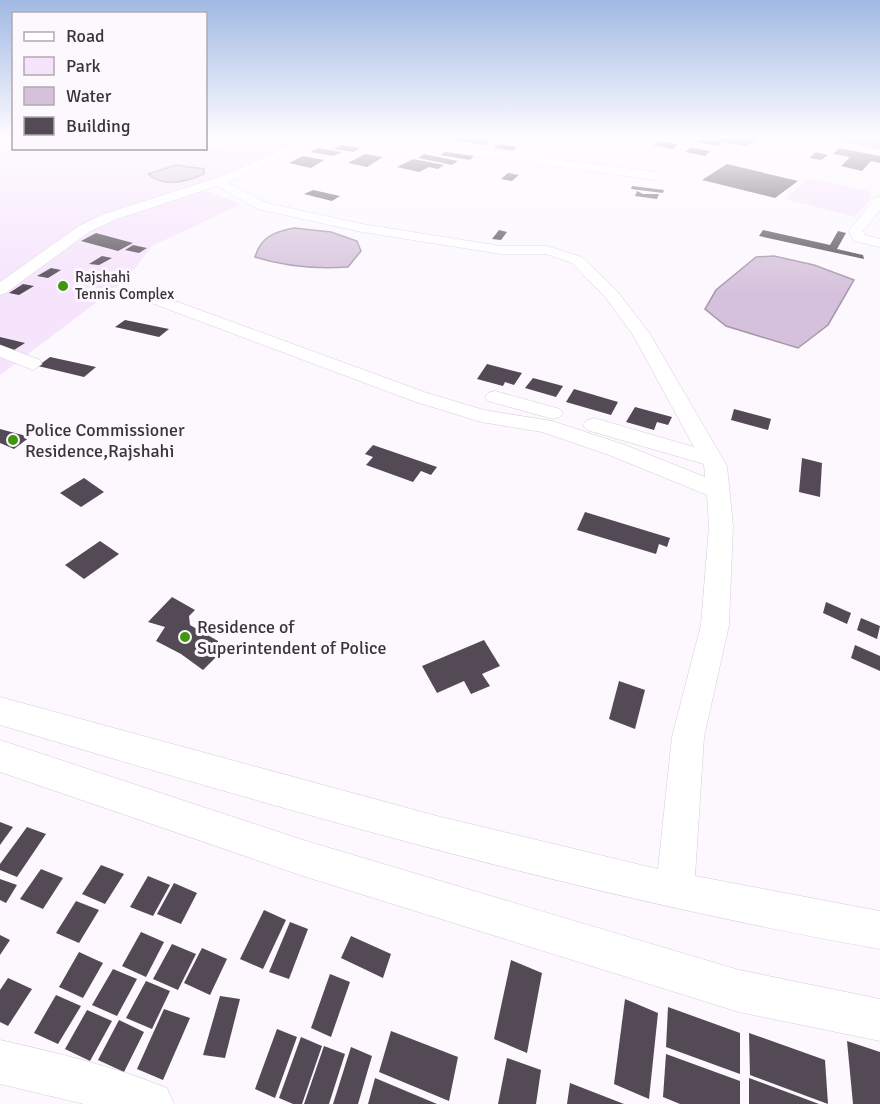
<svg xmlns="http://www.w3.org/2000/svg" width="880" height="1104" viewBox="0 0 880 1104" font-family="Signika,sans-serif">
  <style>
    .green { fill: #f6e3fc }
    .water { fill: #d5c1db; stroke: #a697ab; stroke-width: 1.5 }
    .building { fill: #534a56 }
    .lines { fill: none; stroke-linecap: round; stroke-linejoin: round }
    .minor-casing { stroke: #d6ccda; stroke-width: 1 }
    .highway-casing { stroke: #d7d7d8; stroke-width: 1 }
    .minor { fill: #fff; fill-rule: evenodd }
    .highway { fill: #c398d1; fill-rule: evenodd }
    .poi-dot { fill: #40970d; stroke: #fcf8fe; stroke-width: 2 }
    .labels { text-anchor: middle; stroke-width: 6; stroke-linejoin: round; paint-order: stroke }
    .far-poi-label { font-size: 15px; fill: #39353a; stroke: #fcf8fe; text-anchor: start }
    .poi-label { font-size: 18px; fill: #39353a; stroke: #fcf8fe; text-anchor: start }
  </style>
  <rect width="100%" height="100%" fill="#fcf8fe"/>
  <g class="green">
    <path d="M0,138H13L14,148H206V138H311L247,169L107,216L0,288Z"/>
    <path d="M809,178L869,191L873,196L855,217L785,199Z"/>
    <path d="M201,189L242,204L152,246L126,280L0,375V292L86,230Z"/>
  </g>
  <g class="water">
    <path d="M176,165L204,169V174C186,182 164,188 148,174Z"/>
    <path d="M294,228L331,232L357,241L361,251L348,267C316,269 286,267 255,257C261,236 275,232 294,228Z"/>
    <path d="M774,256L814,265L854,280L828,325L798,348L726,326L705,309L716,290L756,257Z"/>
  </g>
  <g class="building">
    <path d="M442,138H492L486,145Z"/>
    <path d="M716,138H759L747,146L713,140Z"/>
    <path d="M700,139L723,143L720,146L697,142Z"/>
    <path d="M659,141L678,144L673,149L653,145Z"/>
    <path d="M498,144L526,148L522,152L494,148Z"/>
    <path d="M342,145L360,148L353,152L334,149Z"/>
    <path d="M318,148L342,152L334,156L310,152Z"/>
    <path d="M691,148L710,151L705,156L685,152Z"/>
    <path d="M839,148L880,156V163L871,161L862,171L841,166L850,157L833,154Z"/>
    <path d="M445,152L474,156L470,160L440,155Z"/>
    <path d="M816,152L828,155L821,160L809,158Z"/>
    <path d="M365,154L383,157L367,167L348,163Z"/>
    <path d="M424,154L458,161L452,165L418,158Z"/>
    <path d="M303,156L324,160L311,168L289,163Z"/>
    <path d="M413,159L444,165L438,169L429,167L419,172L397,167Z"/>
    <path d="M727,164L798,181L775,198L702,180Z"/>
    <path d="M508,173L519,175L512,181L501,179Z"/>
    <path d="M632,186L664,190L663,193L631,189Z"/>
    <path d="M313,190L340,196L332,201L304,194Z"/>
    <path d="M637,191L643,194H659L657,199L635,196Z"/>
    <path d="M499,230L507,232L501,240L492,239Z"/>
    <path d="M763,230L830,245L838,231L846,233L837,249L863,255L864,259L759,236Z"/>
    <path d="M96,233L133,243L118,251L81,241Z"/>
    <path d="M133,245L147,248L139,253L125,250Z"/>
    <path d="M102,256L112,258L99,265L89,264Z"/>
    <path d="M51,268L61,270L48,278L37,276Z"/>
    <path d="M23,284L34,286L19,295L9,293Z"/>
    <path d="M125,320L169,329L159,337L115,327Z"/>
    <path d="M0,337L25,343L14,350L0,346Z"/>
    <path d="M50,357L96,367L84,377L38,366Z"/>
    <path d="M487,364L522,373L514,385L505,382L503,386L477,379Z"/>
    <path d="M533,378L563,386L556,397L525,388Z"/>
    <path d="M574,389L618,402L611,415L566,402Z"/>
    <path d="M635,407L672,417L668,425L657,422L654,430L626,422Z"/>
    <path d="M734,409L771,419L768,430L731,420Z"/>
    <path d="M0,429L30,437L14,449L0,443Z"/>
    <path d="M373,445L437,467L431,475L421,471L413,482L366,465L373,457L365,454Z"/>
    <path d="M802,458L822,463L820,497L799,492Z"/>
    <path d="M84,478L104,492L81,507L60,493Z"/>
    <path d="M585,512L670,538L667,547L659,544L656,554L577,530Z"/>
    <path d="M100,541L119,554L84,579L65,565Z"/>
    <path d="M172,597L195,610L189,616L190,625L218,641L217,656L203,670L181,654L156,641L165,627L148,622Z"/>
    <path d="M826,602L851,613L847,624L823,613Z"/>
    <path d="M861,618L880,626L877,639L857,630Z"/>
    <path d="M484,640L500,666L482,674L490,686L471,694L464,681L437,693L422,666Z"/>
    <path d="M855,645L880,656V671L851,658Z"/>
    <path d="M619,681L645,690L635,729L609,719Z"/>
    <path d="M0,822L13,827L0,845Z"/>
    <path d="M27,827L46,834L17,877L0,870V864Z"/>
    <path d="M101,865L124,874L105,904L82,894Z"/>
    <path d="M41,869L63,878L43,909L20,899Z"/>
    <path d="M148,876L170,885L153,916L130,907Z"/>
    <path d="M0,879L17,885L6,903L0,900Z"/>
    <path d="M174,883L197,893L181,924L157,914Z"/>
    <path d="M76,901L99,910L79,943L56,933Z"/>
    <path d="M264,910L286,920L263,969L240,959Z"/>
    <path d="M290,922L308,929L289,979L269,972Z"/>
    <path d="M141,932L164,942L146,977L122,966Z"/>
    <path d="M0,935L10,940L0,955Z"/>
    <path d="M351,936L391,954L383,978L341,958Z"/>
    <path d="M172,944L196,954L178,990L153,979Z"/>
    <path d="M202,948L227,959L210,995L184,983Z"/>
    <path d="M79,952L103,963L83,998L59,987Z"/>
    <path d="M511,960L542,973L527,1053L494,1039Z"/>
    <path d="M113,969L137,979L117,1016L92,1005Z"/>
    <path d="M330,974L350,982L331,1037L311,1028Z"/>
    <path d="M8,978L32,989L8,1026L0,1022V990Z"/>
    <path d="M146,981L170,991L152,1029L126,1018Z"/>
    <path d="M56,995L81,1006L58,1044L34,1033Z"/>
    <path d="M220,996L240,999L225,1058L203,1055Z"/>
    <path d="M625,999L658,1013L649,1099L614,1084Z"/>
    <path d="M668,1007L740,1033V1074L666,1047Z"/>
    <path d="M164,1009L190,1018L163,1080L137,1069Z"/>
    <path d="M87,1010L112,1021L90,1061L65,1049Z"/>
    <path d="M119,1020L144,1032L124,1072L98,1060Z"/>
    <path d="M277,1029L297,1037L275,1098L255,1089Z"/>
    <path d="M391,1031L458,1057L449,1101L379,1072Z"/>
    <path d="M749,1033L825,1060L828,1104L750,1075Z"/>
    <path d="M301,1037L322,1046L302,1104H293L279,1098Z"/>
    <path d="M847,1041L880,1052V1104H853Z"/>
    <path d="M324,1046L345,1054L329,1104H304Z"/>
    <path d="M351,1047L372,1056L358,1104H333Z"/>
    <path d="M666,1054L740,1081V1104H680L663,1097Z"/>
    <path d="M507,1058L541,1070L536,1104H498Z"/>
    <path d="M375,1078L437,1104H368Z"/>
    <path d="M749,1078L819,1104H749Z"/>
    <path d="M570,1083L624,1104H567Z"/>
  </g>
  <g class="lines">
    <g class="minor-casing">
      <g id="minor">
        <path d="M224,138H239L210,150L201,148Z"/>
        <path d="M306,138H320L227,183L267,203L362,224L501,246H547L582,257L617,291L650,334L727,466L733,526L729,625L704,737L695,876L880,911V949C581,896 291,812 0,725V697L437,816L658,869L672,737L701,625L709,526L707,495L609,455L542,432L481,422L413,401L130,295L128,292L130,289H142L427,393L484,410L552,421L625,445L705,477L704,464L587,430L583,425L587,420L594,418L694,447L633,335L605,297L572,263L546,254H501L362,232L258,209L217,186L114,220L89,232L6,293L0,295V282L79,226L104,214L223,176Z"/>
        <path d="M364,138H394L511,153L528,138H548L566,143L545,152L541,157L656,172L662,176L656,180L369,141ZM535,143L546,144L537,148L530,156L523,155Z"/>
        <path d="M880,197V210L863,231L865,235L880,239V247L854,241L849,231L875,198Z"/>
        <path d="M0,345L40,360L42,364L33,370L0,357Z"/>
        <path d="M495,391L560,409L563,413L560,417L553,419L488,401L485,397L488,393Z"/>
        <path d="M0,740L303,840L739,970L880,999V1041L739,1012L303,876L0,772Z"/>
        <path d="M0,1040C57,1053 113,1066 167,1088L174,1104H84L0,1084Z"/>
      </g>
    </g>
    <g class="highway-casing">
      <path id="highway" d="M836,138L880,141V149L838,141Z"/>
    </g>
    <use href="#minor" class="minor"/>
    <use href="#highway" class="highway"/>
  </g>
  <linearGradient id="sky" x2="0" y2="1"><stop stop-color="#a0b9e3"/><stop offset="0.47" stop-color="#fefcff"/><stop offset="1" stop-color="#fefcff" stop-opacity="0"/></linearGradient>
  <rect width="880" height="293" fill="url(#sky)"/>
  <g class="poi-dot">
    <circle cx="63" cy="286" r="6"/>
    <circle cx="13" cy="440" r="6"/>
    <circle cx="185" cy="637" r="6"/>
  </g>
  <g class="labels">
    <g class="far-poi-label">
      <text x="75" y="282">Rajshahi<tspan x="75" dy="17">Tennis Complex</tspan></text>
    </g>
    <g class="poi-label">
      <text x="25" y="436">Police Commissioner<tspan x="25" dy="21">Residence,Rajshahi</tspan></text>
      <text x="197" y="633">Residence of<tspan x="197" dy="21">Superintendent of Police</tspan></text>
    </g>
  </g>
  <rect x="12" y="12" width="195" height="138" fill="#fcf8fe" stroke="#aeaab0" stroke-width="1.5"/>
  <rect x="24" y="32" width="30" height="9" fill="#ffffff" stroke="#aeaab0" stroke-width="1.5"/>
  <text x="66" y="42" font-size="18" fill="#39353a">Road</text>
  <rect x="24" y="57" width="30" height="18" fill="#f6e3fc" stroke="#aeaab0" stroke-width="1.5"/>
  <text x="66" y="72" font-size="18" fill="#39353a">Park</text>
  <rect x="24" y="87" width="30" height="18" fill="#d5c1db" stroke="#aeaab0" stroke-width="1.5"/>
  <text x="66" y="102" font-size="18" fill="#39353a">Water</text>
  <rect x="24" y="117" width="30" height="18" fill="#534a56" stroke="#aeaab0" stroke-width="1.5"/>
  <text x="66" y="132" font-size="18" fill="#39353a">Building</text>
</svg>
